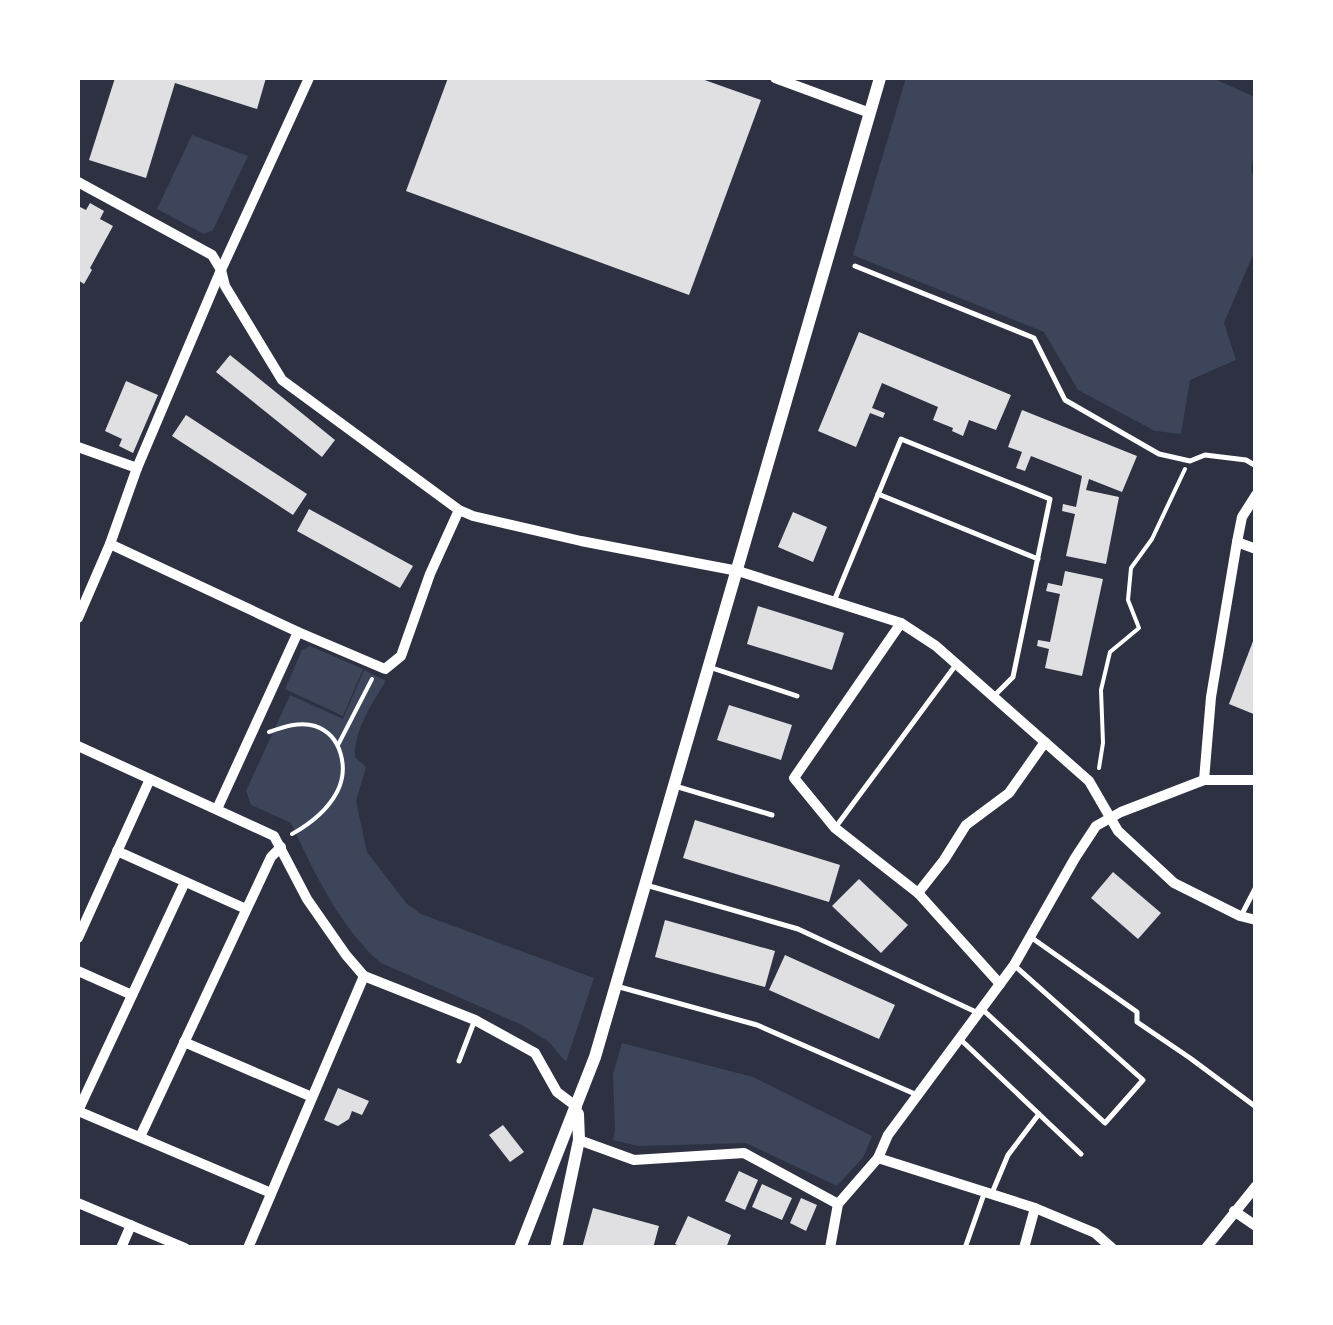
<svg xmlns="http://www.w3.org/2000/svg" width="1333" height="1325" viewBox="0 0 1333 1325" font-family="Cabin,sans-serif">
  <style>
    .green { fill: #3c4559 }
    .building { fill: #e0e0e3 }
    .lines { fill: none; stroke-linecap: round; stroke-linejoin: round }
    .path { stroke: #fff; stroke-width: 4 }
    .service { stroke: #fff; stroke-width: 5 }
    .minor { stroke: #fff; stroke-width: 10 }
    .tertiary { stroke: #fff; stroke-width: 12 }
  </style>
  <rect width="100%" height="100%" fill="#2d3142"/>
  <g class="green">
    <path d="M906,78H1212L1255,97V146L1251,170L1255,181V250L1224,323L1236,360L1190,380L1181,434L1155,431L1078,390L1044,332L853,255Z"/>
    <path d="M192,135L248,156L213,230L204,234L157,209Z"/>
    <path d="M310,646L363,669L343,716L285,689L302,650Z"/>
    <path d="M364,670L386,681C373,702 353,732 355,757L366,767L356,801L367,852L407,904L421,914L594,978L566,1062L549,1042L522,1025L381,963C341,930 313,870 291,823L251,805L246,791L290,695L343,719Z"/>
    <path d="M622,1043L753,1077L872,1136L864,1156L837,1186L746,1143L638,1146L613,1140L615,1130L613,1074Z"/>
  </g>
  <g class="building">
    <path d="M115,78H266L257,109L175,83L146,178L89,160Z"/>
    <path d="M448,78H699L761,100L689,295L406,191Z"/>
    <path d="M90,203L104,211L100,219L113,226L90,268L92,270L84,284L78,280V206L86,210Z"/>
    <path d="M859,332L1011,395L996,430L969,420L963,436L952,431L953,428L933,420L938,407L882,383L872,408L885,413L883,418L870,413L856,447L818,431Z"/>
    <path d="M230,355L335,440L322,457L216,372Z"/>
    <path d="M126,381L158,395L133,453L119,446L122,439L105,431Z"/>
    <path d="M1022,410L1137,456L1122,492L1089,479L1086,490L1119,497L1106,564L1066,556L1075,514L1062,511L1063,504L1076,507L1082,476L1031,456L1025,471L1016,468L1022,452L1008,447Z"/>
    <path d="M186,415L307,494L293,515L172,436Z"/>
    <path d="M309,509L413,566L400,588L297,531Z"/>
    <path d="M793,512L827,527L813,562L778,547Z"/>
    <path d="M1065,571L1103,579L1082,676L1045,668L1049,649L1037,646L1038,640L1050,642L1060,594L1046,591L1048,583L1062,586Z"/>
    <path d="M758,606L844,633L832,670L747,644Z"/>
    <path d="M1255,636H1256V715L1229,704Z"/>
    <path d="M729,705L792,725L781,760L717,740Z"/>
    <path d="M695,820L840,865L829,902L683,858Z"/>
    <path d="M1113,872L1161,913L1138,939L1091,898Z"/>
    <path d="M859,879L908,925L881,953L832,906Z"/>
    <path d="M665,920L775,951L765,987L655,957Z"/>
    <path d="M785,955L895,1005L879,1039L769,990Z"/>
    <path d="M338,1088L369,1101L362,1115L352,1111L349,1119L338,1126L324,1120Z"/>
    <path d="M503,1125L524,1152L510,1162L489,1135Z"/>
    <path d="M739,1171L758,1180L745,1210L725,1201Z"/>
    <path d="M762,1184L792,1198L782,1220L752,1207Z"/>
    <path d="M801,1198L817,1205L806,1231L790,1223Z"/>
    <path d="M593,1208L659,1226L653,1248H582Z"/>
    <path d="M688,1216L731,1235L726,1248H683L675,1244Z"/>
  </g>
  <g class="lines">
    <g class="path">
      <path d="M269,732C283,727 300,721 315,726C342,735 349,769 337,792C327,811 310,824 292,834"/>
      <path d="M338,745L372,679"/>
      <path d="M1099,768L1103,743L1101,690L1110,652L1139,628L1128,600L1131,568L1152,539L1185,469"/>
    </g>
    <g class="service">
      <path d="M855,266L1034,338L1065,400L1159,454L1190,461L1205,455L1246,460L1256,466"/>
      <path d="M878,494L1038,559"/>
      <path d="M834,601L901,439L1050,499L1013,677L993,697"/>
      <path d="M709,667L797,696"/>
      <path d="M675,786L772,815"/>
      <path d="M835,828L955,666"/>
      <path d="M646,885L798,929L976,1012"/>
      <path d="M1242,914L1256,887"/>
      <path d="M1032,938L1137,1012V1022L1190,1058L1256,1107"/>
      <path d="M616,986L757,1025L915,1094"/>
      <path d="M982,1009L1105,1123L1143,1080L1014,965"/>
      <path d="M960,1039L1081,1154"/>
      <path d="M459,1061L474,1022"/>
      <path d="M992,1193L1008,1155L1039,1114"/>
      <path d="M965,1248L984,1194"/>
    </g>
    <g class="minor">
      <path d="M775,78L870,113"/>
      <path d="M78,182L212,255L221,270L225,286L282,380L459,510L473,516L581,541L738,571L901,623L936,646L1089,781L1118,831L1174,883L1240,916L1256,920"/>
      <path d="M78,447L137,468"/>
      <path d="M1237,542L1256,549"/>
      <path d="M110,544L298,632L385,669L401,656L430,574L459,510"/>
      <path d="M78,618L110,544L137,468L221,270L309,78"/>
      <path d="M901,623L794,778L835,828L918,893L1000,984"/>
      <path d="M78,746L274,836L307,899L346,955L364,976L475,1020L535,1053L557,1092L577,1107"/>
      <path d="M1204,780H1256"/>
      <path d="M217,809L298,632"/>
      <path d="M117,851L246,909"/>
      <path d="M918,893L944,860L966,825L1009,793L1045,742"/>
      <path d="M78,938L150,779"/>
      <path d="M78,971L132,995"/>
      <path d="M184,1042L312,1097"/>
      <path d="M78,1111L185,882"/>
      <path d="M78,1111L271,1193"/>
      <path d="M140,1137L271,857L281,847"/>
      <path d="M579,1140L634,1160L744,1153L838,1204"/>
      <path d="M878,1158L1035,1208L1095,1233L1112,1248"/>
      <path d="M78,1203L185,1248"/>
      <path d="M1234,1211L1256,1226"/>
      <path d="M121,1248L131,1225"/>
      <path d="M248,1248L364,976"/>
      <path d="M830,1248L838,1204L878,1158L888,1135L1014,965L1075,858L1096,826L1121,812L1204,780L1211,697L1237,542L1242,517L1256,495"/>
      <path d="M1024,1248L1035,1208"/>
      <path d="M1206,1248L1256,1186"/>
    </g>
    <g class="tertiary">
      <path d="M520,1248L595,1057L880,78"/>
      <path d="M556,1248L579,1140L578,1114"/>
    </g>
  </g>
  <rect width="1333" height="1325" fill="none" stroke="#ffffff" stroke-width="160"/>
</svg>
